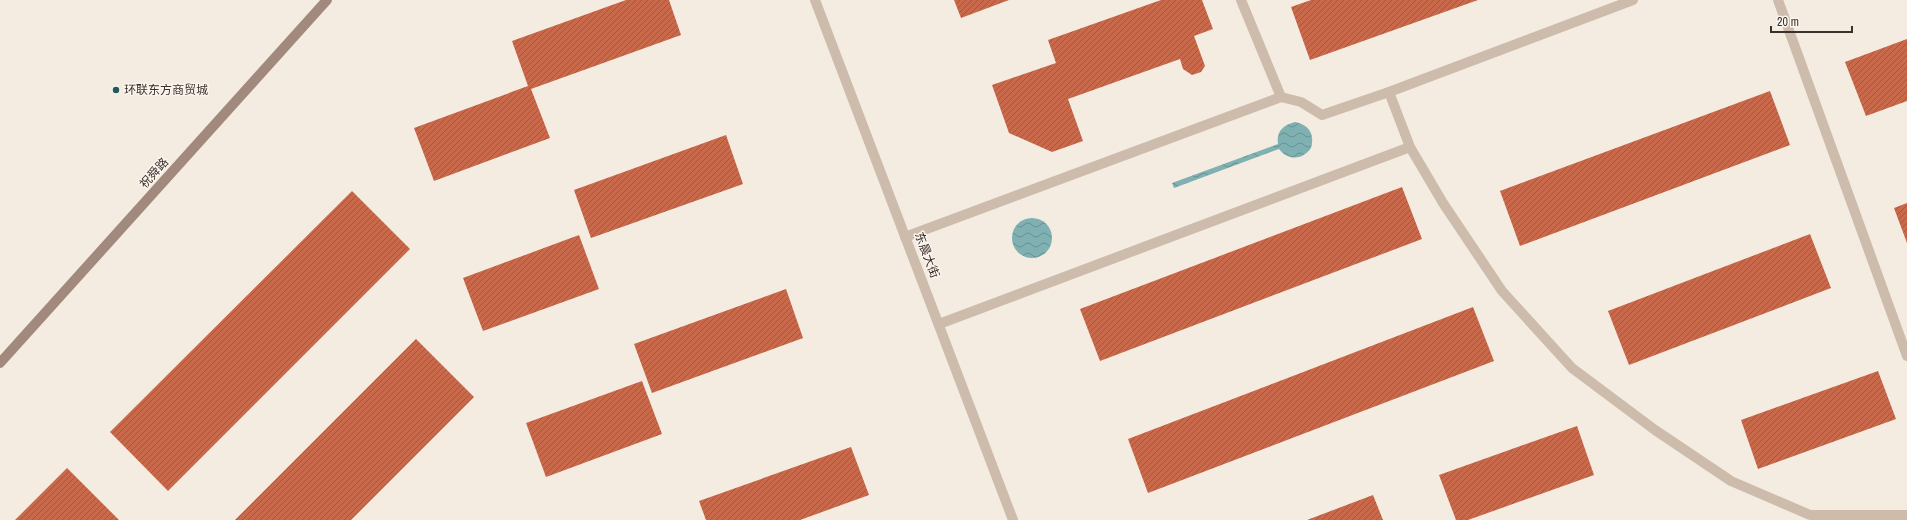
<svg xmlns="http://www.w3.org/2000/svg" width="1907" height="520" viewBox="0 0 1907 520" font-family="'Archivo Narrow','Noto Sans SC',sans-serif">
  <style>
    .water { fill: url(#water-waves) }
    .building { fill: url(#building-hatch) }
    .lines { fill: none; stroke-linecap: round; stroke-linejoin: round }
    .service { stroke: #cdbbac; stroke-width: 10 }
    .minor { stroke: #cdbbac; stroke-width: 10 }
    .secondary { stroke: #a18a7d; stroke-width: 10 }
    .poi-dot { fill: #1f5a5e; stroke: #fbf5ee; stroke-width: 1.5 }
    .labels { text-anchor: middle; stroke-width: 3; stroke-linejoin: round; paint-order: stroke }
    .poi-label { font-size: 12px; fill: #3b302b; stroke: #fbf5ee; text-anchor: start }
    .street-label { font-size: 12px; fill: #3b302b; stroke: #fbf5ee }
  </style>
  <defs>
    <pattern id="water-waves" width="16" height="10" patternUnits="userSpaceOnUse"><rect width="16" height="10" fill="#7fb0b2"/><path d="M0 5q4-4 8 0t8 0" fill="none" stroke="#699091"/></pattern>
    <pattern id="building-hatch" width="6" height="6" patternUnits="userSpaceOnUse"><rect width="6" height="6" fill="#c8694b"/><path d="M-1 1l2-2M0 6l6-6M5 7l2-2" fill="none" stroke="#a4573f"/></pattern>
  </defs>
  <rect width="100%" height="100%" fill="#f4ebe1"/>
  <g class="water">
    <path d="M1295,122C1309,125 1315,134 1311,148C1303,160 1288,161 1279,149L1174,188L1172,183L1278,144C1276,132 1283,125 1295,122Z"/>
    <circle cx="1032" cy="238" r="20"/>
  </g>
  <g class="building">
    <path d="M626,0H669L681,35L531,89L550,138L434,181L414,128L528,86L512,41Z"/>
    <path d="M954,0H1009L961,18Z"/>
    <path d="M1161,0H1202L1213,29L1194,36L1205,66L1201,72L1192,75L1183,69L1180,59L1068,99L1083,141L1052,152L1009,133L992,85L1056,63L1048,40Z"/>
    <path d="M1311,0H1478L1310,60L1291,7Z"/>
    <path d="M1907,39V101L1866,116L1845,62Z"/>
    <path d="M1770,91L1790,145L1520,246L1500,191Z"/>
    <path d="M726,135L743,184L591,238L574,190Z"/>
    <path d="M1402,187L1422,239L1100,361L1080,309Z"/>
    <path d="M352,191L410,249L168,491L110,432Z"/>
    <path d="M1907,203V243L1894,208Z"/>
    <path d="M1810,234L1831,288L1629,365L1608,311Z"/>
    <path d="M579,235L599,289L483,331L463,278Z"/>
    <path d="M786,289L803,338L652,393L634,344Z"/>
    <path d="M1473,307L1494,361L1148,493L1128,439Z"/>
    <path d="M416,339L474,397L351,520H235Z"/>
    <path d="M1878,371L1896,419L1758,469L1741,420Z"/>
    <path d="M642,381L662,434L546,477L526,423Z"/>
    <path d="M1577,426L1594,475L1468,520H1456L1439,475Z"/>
    <path d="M851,447L869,495L800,520H706L699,501Z"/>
    <path d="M67,468L119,520H15Z"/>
    <path d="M1373,495L1383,520H1307Z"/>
  </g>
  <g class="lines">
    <g class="service">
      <path d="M1778,0L1907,356"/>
      <path d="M1389,92L1633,0"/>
    </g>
    <g class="minor">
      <path d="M815,0L1013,520"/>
      <path d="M1241,0L1281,97L1301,102L1322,115L1389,92L1410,147L1443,203L1502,291L1572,368L1655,430L1731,481L1810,515H1907"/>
      <path d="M905,237L1281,97"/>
      <path d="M939,324L1410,147"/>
    </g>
    <path class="secondary" d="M0,363L327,0"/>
  </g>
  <circle class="poi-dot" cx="116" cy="90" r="4"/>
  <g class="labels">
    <g class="poi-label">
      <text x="124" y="94">环联东方商贸城</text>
    </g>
    <g class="street-label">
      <text transform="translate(154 173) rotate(-48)" y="4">祝舜路</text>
      <text transform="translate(927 255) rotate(69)" y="4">东晨大街</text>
    </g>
  </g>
  <path d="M1771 26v6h81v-6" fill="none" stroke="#3b302b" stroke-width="2"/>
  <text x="1777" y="26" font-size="12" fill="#3b302b" stroke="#fbf5ee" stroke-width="3" paint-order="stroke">20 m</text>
</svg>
